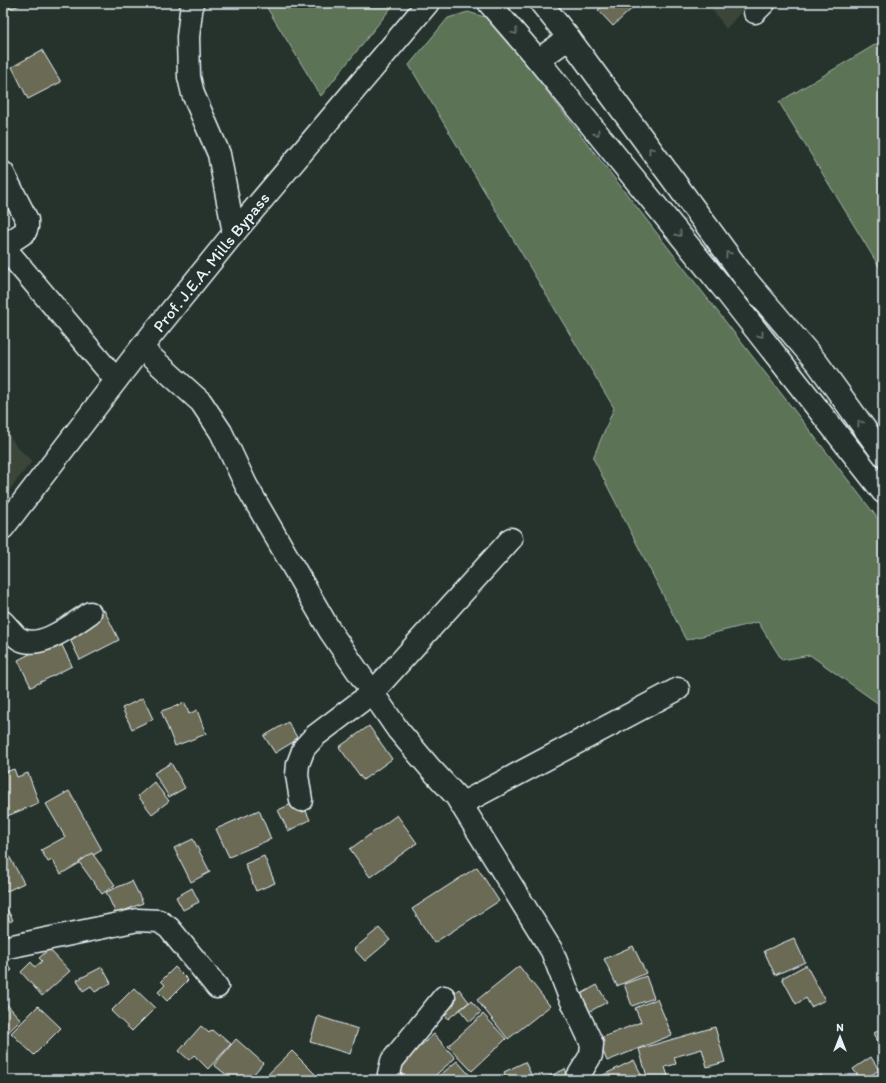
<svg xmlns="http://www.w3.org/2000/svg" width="886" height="1083" viewBox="0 0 886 1083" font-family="Itim,sans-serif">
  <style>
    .built { fill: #3b4439 }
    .green { fill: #5d7357; stroke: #a2b2a8 }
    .building { fill: #6b6b55; stroke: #e8f1f8 }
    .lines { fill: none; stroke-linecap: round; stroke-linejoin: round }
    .minor-casing { stroke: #e8f1f8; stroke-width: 25 }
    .minor { stroke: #26332d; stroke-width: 22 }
    .oneway { stroke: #6a7674 }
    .labels { text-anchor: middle; stroke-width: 3; stroke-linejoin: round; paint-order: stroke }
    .street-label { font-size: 17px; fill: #e8f1f8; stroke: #26332d }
  </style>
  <rect width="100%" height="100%" fill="#26332d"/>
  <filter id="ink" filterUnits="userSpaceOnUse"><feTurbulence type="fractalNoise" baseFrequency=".025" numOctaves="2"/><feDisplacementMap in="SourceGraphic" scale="8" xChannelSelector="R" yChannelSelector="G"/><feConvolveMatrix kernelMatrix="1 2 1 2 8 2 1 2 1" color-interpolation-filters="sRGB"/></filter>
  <g filter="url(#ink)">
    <g class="built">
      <path d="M708,3H749L726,29Z"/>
      <path d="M3,425L16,446L32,461L3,498Z"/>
    </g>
    <g class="green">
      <path d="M264,3H395L321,96Z"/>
      <path d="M468,12L491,19L883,525V707L810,655L782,660L758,622L686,640L593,458L614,408L409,65L448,18Z"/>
      <path d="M883,40V273L779,102Z"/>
    </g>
    <g class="building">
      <path d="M3,3H19L20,5L3,11Z"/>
      <path d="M606,3H638L613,26L598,10Z"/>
      <path d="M42,50L61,82L28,99L12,67Z"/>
      <path d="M104,610L119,640L80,660L65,629Z"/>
      <path d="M59,639L72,666L31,687L18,660Z"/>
      <path d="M143,698L153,719L132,729L122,708Z"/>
      <path d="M185,703L189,714L197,710L206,734L175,746L161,711Z"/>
      <path d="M288,722L298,739L275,753L264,736Z"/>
      <path d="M369,726L392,759L363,780L339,747Z"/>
      <path d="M171,763L185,788L169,797L154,773Z"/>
      <path d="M14,769L17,777L28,773L39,803L7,816L3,806V773Z"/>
      <path d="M154,782L169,801L152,814L138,796Z"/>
      <path d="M69,791L102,850L61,874L52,860L48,862L41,850L65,837L46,804Z"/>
      <path d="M301,800L310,820L288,831L278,810Z"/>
      <path d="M259,810L271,839L229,857L216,829Z"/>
      <path d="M397,815L417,843L370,877L350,849Z"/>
      <path d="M3,829L8,845L3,847Z"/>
      <path d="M193,839L210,872L191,882L174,848Z"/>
      <path d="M92,853L115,885L102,894L79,862Z"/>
      <path d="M9,856L24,883L3,893V859Z"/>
      <path d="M264,856L275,883L256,891L245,864Z"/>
      <path d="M477,867L499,901L434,943L412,909Z"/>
      <path d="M132,881L143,903L116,914L106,892Z"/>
      <path d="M192,888L199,902L183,910L176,897Z"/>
      <path d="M3,902L13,920L10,922L8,918L3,920Z"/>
      <path d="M379,928L390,940L365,961L354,949Z"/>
      <path d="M794,938L805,962L775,975L764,951Z"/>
      <path d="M633,946L646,973L617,986L604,959Z"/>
      <path d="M49,949L70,971L42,996L21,972L31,962L35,967L42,961L39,958Z"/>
      <path d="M3,959L12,970L3,977Z"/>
      <path d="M806,965L825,1000L811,1007L806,998L796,1004L782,978Z"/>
      <path d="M519,966L550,1006L508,1039L477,1000Z"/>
      <path d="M102,967L111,983L95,992L91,986L83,991L77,980Z"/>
      <path d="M175,967L188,980L167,1001L158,992L165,985L161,981Z"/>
      <path d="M646,976L654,998L632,1006L624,984Z"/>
      <path d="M597,985L607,1002L583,1015L574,998Z"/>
      <path d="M134,988L155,1008L132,1031L111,1011Z"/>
      <path d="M459,989L469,1002L448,1019L441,1010L443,1001Z"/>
      <path d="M657,999L672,1035L607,1061L598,1039L641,1022L635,1008Z"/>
      <path d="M3,1000L21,1020L3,1037Z"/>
      <path d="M471,1001L481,1012L470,1022L460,1010Z"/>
      <path d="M38,1006L61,1028L34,1055L11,1033Z"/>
      <path d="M483,1014L506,1039L472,1071L448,1046Z"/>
      <path d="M318,1016L358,1029L350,1054L310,1042Z"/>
      <path d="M201,1026L209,1033L212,1030L219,1036L220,1034L231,1044L208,1069L194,1055L189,1060L179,1051Z"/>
      <path d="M715,1027L725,1062L707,1067L702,1049L674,1057L676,1064L665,1067L668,1076L654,1080H648L639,1049Z"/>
      <path d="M883,1028V1052L874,1033Z"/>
      <path d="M434,1034L455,1058L430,1080H404L394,1069Z"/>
      <path d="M236,1039L263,1063L249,1080H233L214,1065Z"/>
      <path d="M292,1051L321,1080H262Z"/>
      <path d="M871,1057L879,1070L864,1080H861L853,1069Z"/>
      <path d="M634,1060L644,1080H593Z"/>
      <path d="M457,1061L474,1080H441L438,1077Z"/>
      <path d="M525,1062L534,1080H507L504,1072Z"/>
      <path d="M565,1069L571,1080H542Z"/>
      <path d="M821,1075L824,1080H811Z"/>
    </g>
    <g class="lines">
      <g class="minor-casing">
        <g id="minor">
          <path d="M192,3L188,37L189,77L193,94L219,154L234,233"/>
          <path d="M489,3L538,60L727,293L883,492"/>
          <path d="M541,3L569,38L748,282L818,364L883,454"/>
          <path d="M755,12L764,3"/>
          <path d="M538,60L569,38"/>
          <path d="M3,173L27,220V227L25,232L4,246"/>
          <path d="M3,246L116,380"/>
          <path d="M141,348L201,402L221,432L246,485L330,631L398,730L431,769L456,796L552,951L569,995L592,1044L591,1055L576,1080"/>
          <path d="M3,528L141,348L234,233L428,3"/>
          <path d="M3,622C8,627 13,634 18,638C39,652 73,624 90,613"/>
          <path d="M301,800L297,775L298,764L304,748L315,736L373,692L511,539"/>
          <path d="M461,804L678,689"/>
          <path d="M3,948L138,920L159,921L169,928L217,987"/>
          <path d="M391,1080L389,1074L392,1061L444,997"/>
        </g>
      </g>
      <use href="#minor" class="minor"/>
    </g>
    <defs><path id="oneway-chevron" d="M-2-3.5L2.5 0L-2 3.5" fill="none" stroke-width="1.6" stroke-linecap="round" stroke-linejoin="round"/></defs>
    <g class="oneway">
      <use href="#oneway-chevron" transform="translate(515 32) rotate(49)"/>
      <use href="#oneway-chevron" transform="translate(597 133) rotate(51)"/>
      <use href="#oneway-chevron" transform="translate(651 150) rotate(-126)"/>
      <use href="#oneway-chevron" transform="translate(679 234) rotate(51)"/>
      <use href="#oneway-chevron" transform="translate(728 254) rotate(-126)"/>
      <use href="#oneway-chevron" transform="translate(761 335) rotate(51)"/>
      <use href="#oneway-chevron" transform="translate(860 423) rotate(-126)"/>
    </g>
  </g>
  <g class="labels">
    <g class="street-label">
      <text transform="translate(211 262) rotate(-51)" y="6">Prof. J.E.A. Mills Bypass</text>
    </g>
  </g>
  <rect width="886" height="1083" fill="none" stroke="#26332d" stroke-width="16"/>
  <rect x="8" y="8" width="870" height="1067" fill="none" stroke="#e8f1f8" stroke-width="1.5" filter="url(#ink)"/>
  <g transform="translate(840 1037)" stroke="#26332d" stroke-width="3" paint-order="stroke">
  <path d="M0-3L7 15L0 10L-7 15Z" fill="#e8f1f8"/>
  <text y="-6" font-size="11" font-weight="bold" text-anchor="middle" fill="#e8f1f8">N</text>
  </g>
</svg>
